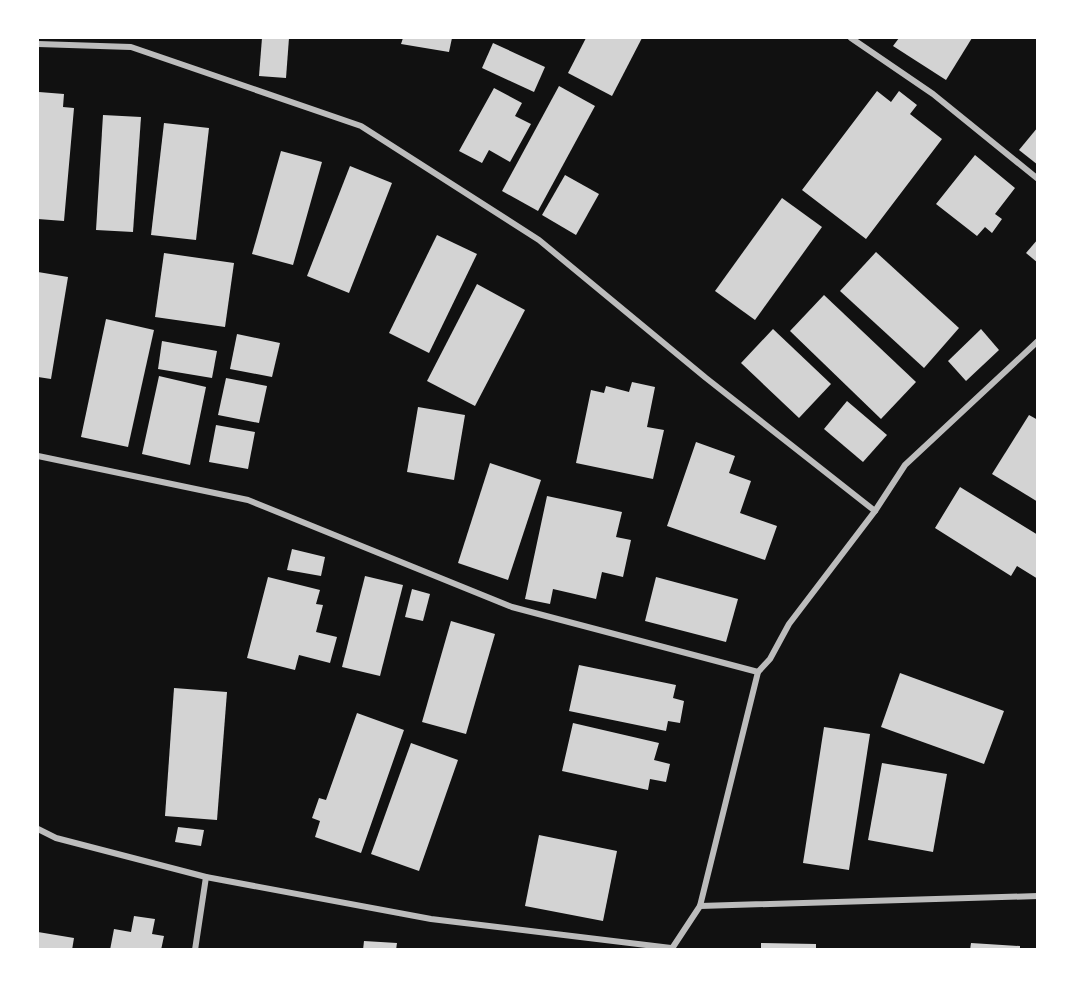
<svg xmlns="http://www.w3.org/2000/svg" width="1075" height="987" viewBox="0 0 1075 987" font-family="'Titillium Web',sans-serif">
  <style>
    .building { fill: #d3d3d3 }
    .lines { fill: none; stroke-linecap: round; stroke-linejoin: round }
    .minor { stroke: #bcbcbc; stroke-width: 6 }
  </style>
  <rect width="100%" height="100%" fill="#111"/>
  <g class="building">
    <path d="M262,38H289L286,78L259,76Z"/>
    <path d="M403,38H452L449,52L401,44Z"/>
    <path d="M586,38H642L612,96L568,73Z"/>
    <path d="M899,38H972L946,80L893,46Z"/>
    <path d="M493,43L545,67L534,92L482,68Z"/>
    <path d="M559,86L595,106L538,211L502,191Z"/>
    <path d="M494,88L522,103L515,116L531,124L510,162L489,150L482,163L459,151Z"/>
    <path d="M877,91L891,102L899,91L917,105L910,114L942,139L866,239L802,190Z"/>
    <path d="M39,92L64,94L63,107L74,108L64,221L38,219V103Z"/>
    <path d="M103,115L141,117L133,232L96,230Z"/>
    <path d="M164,123L209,128L196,240L151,235Z"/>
    <path d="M1038,127V165L1019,150Z"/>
    <path d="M281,151L322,162L293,265L252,254Z"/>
    <path d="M975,155L1015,188L995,214L1002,219L992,233L985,227L977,236L936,204Z"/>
    <path d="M350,166L392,183L349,293L307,276Z"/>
    <path d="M565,175L599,194L576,235L542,215Z"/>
    <path d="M782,198L822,227L755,320L715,291Z"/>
    <path d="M437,235L477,254L429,353L389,333Z"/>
    <path d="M1038,239V263L1026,253Z"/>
    <path d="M876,252L959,328L924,368L840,291Z"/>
    <path d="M164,253L234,263L225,327L155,317Z"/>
    <path d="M38,272L68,277L51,379L38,377Z"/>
    <path d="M477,284L525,310L475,406L427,381Z"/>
    <path d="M824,295L916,382L881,419L790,331Z"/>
    <path d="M106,319L154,330L128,447L81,437Z"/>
    <path d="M773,329L831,384L799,418L741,363Z"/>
    <path d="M981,329L999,350L966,381L948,361Z"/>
    <path d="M237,334L280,343L272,377L230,369Z"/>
    <path d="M162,341L217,351L212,378L158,369Z"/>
    <path d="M159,376L206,387L190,465L142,454Z"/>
    <path d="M226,378L267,386L259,423L218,415Z"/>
    <path d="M632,382L655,387L647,427L664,430L653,479L576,463L591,390L604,393L606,386L629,392Z"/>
    <path d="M847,401L887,435L863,462L824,429Z"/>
    <path d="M418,407L465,415L454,480L407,472Z"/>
    <path d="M1029,415L1038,420V502L992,474Z"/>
    <path d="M216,425L255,432L248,469L209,462Z"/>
    <path d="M696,442L735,456L729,473L751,481L740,513L777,526L765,560L667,526Z"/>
    <path d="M490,463L541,480L508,580L458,563Z"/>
    <path d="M960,487L1038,535V579L1017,566L1011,576L935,528Z"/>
    <path d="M547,496L622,512L616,537L631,540L623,577L602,572L596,599L553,589L550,604L525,599Z"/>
    <path d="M292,549L325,557L321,576L287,570Z"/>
    <path d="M365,576L403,585L380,676L342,667Z"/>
    <path d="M268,577L320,590L316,604L323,605L316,632L337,637L330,663L299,655L295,670L247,658Z"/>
    <path d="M656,577L738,599L726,642L645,621Z"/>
    <path d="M412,589L430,594L423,621L405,617Z"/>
    <path d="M451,621L495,634L466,734L422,722Z"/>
    <path d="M579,665L676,685L673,698L684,701L680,723L668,721L666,731L569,711Z"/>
    <path d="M900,673L1004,711L984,764L881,727Z"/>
    <path d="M174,688L227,692L217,820L165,816Z"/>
    <path d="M357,713L404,730L361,853L315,837L320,821L312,818L319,798L326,800Z"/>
    <path d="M573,723L659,743L654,760L670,764L666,782L650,779L648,790L562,771Z"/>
    <path d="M824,727L870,734L849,870L803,863Z"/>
    <path d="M411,743L458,760L419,871L371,854Z"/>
    <path d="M882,763L947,774L933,852L868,840Z"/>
    <path d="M178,827L204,830L201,846L175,842Z"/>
    <path d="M539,835L617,851L603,921L525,906Z"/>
    <path d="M134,916L155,919L152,934L164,936L161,950H110L114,929L131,932Z"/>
    <path d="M38,932L74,938L72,950H38Z"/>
    <path d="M364,941L397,943L396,950H363Z"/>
    <path d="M761,943L816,944V950H761Z"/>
    <path d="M971,943L1020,946V950H970Z"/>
  </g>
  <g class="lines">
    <g class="minor">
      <path d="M851,38L933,94L1038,179"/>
      <path d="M38,44L131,47L361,126L539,240L706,378L875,511"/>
      <path d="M38,456L248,500L512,607L758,672"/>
      <path d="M38,829L56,838L206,877L431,919L671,948"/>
      <path d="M700,906L1038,896"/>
      <path d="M195,950L206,877"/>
      <path d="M671,950L700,906L758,672L770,659L789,624L875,511L905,465L1038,341"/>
    </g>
  </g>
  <rect width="1075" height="987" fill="none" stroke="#ffffff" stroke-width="78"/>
</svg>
